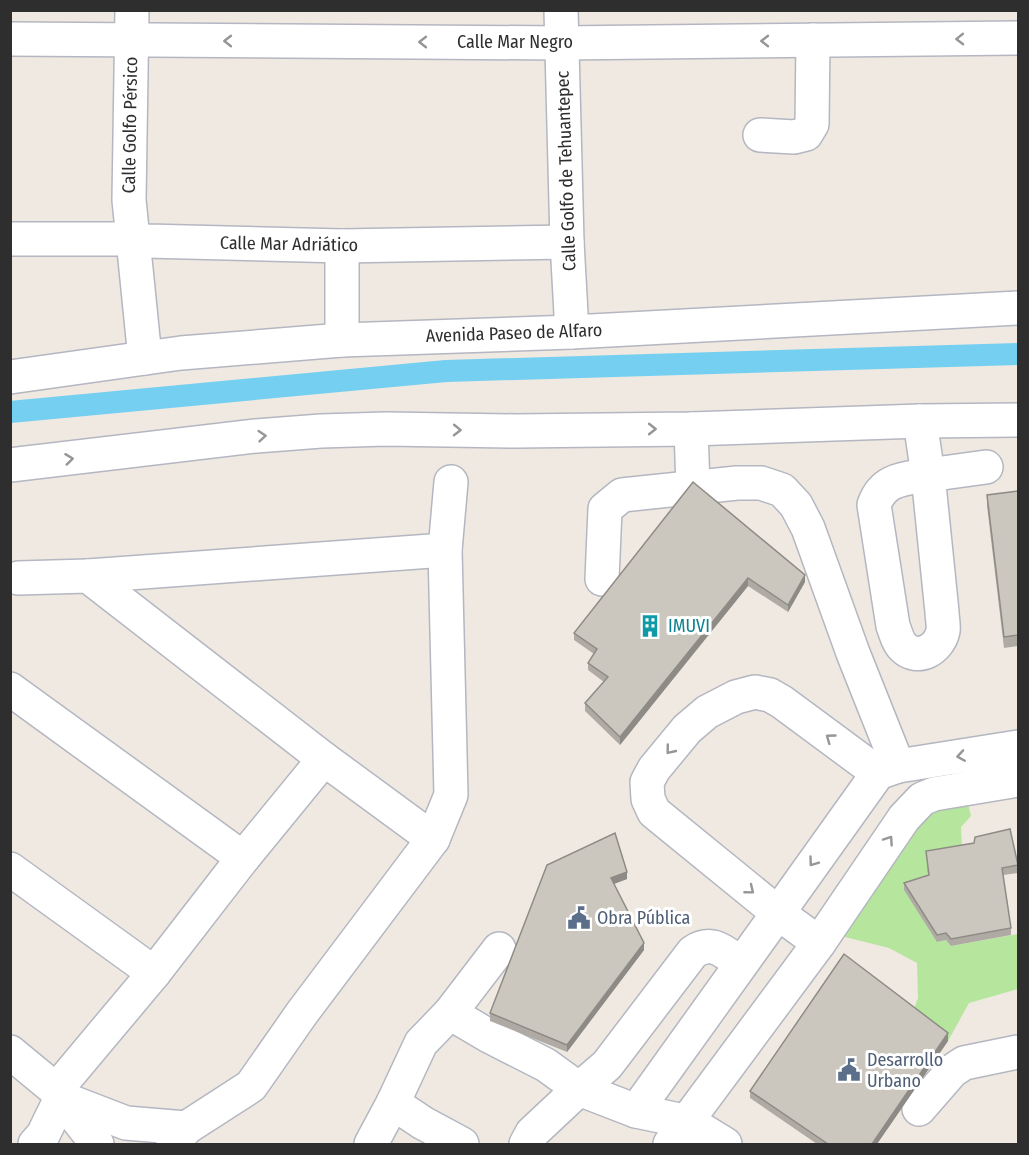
<svg xmlns="http://www.w3.org/2000/svg" width="1029" height="1155" viewBox="0 0 1029 1155" font-family="'Fira Sans Condensed',sans-serif">
  <style>
    .green { fill: #b6e59e }
    .lines { fill: none; stroke-linecap: round; stroke-linejoin: round }
    .canal { stroke: #75cff0; stroke-width: 22 }
    .minor-casing { stroke: #b4b7c1; stroke-width: 36 }
    .minor { stroke: #fff; stroke-width: 33 }
    .wall { fill: #afaba4 }
    .shaded-wall { fill: #8e8b86 }
    .building { fill: #cbc7bf; stroke: #8e8b86; stroke-width: 1.5 }
    .oneway { stroke: #969696 }
    .labels { text-anchor: middle; stroke-width: 6; stroke-linejoin: round; paint-order: stroke }
    .street-label { font-size: 18px; fill: #2e2e2e; stroke: #fff }
    .culture-label { font-size: 18px; fill: #0d838f; stroke: #fff; text-anchor: start }
    .service-label { font-size: 18px; fill: #4e5e75; stroke: #fff; text-anchor: start }
  </style>
  <rect width="100%" height="100%" fill="#efe9e1"/>
  <path class="green" d="M967,800L971,816L961,827L962,848L937,942L946,940L951,946L1018,934V989L969,1003L948,1041L912,1014L918,998L917,963L889,948L833,934L913,808Z"/>
  <g class="lines">
    <path class="canal" d="M10,412L446,371L1018,354"/>
    <g class="minor-casing">
      <g id="minor">
        <path d="M132,10L129,200L145,358"/>
        <path d="M561,10L567,242L572,332"/>
        <path d="M10,39L561,43L1018,38"/>
        <path d="M760,135L794,137L806,134L812,124L813,40"/>
        <path d="M10,239H134L147,241L342,246L567,242"/>
        <path d="M342,246V340"/>
        <path d="M10,377L181,353L342,340L572,332L1018,308"/>
        <path d="M920,421L928,475C903,479 883,479 874,505L893,626C896,633 897,641 903,647C918,662 939,649 943,631C944,625 942,618 942,612L928,475L986,467"/>
        <path d="M691,429L693,487"/>
        <path d="M10,465L256,436L321,431L386,429L516,431L691,429L920,421L1018,420"/>
        <path d="M88,576L445,550"/>
        <path d="M18,578L88,576L324,759L433,839"/>
        <path d="M602,579L605,509L622,495L737,483H761L782,490L796,505L808,528L853,653L898,766"/>
        <path d="M10,689L243,858"/>
        <path d="M1018,747L898,766L878,773L778,913L819,943L904,818L922,799L934,794L1018,780"/>
        <path d="M10,869L154,973"/>
        <path d="M450,1013L489,1036L546,1065L579,1089L607,1065L693,952C713,939 724,952 741,964"/>
        <path d="M10,1052L56,1090L61,1098L43,1135L35,1144"/>
        <path d="M56,1090L154,973L243,858L324,759"/>
        <path d="M61,1098L126,1123L186,1128"/>
        <path d="M61,1098L97,1144"/>
        <path d="M919,1109L952,1071L964,1063L1018,1052"/>
        <path d="M636,1111L778,913L654,812L648,799L647,782L654,769L687,729L707,712L736,697L755,692L770,695L782,702L878,773"/>
        <path d="M173,1144L186,1128L251,1086L302,1013L433,839L451,795L445,550L451,482"/>
        <path d="M371,1144L393,1103"/>
        <path d="M462,1144L423,1123L393,1103L421,1043L450,1013L499,949"/>
        <path d="M526,1144L532,1133L579,1089L636,1111L689,1122L725,1144"/>
        <path d="M670,1144L819,943"/>
      </g>
    </g>
    <use href="#minor" class="minor"/>
  </g>
  <g class="wall">
    <path d="M693,482L805,582L788,612L748,586L620,745L585,711V703L604,682L588,670V663L594,654L574,640V633Z"/>
    <path d="M1018,491V646L1004,648L987,506V495Z"/>
    <path d="M926,851L1018,865V873L1003,875L1011,928V935L951,946L946,940L937,942L904,890V883L928,875Z"/>
    <path d="M547,865L627,879L614,884L644,950L567,1052L490,1021V1013Z"/>
    <path d="M948,1041L877,1144H817L750,1098V1091Z"/>
  </g>
  <g class="shaded-wall">
    <path d="M805,575V582L788,612V605Z"/>
    <path d="M748,578V586L620,745V737Z"/>
    <path d="M627,872V879L611,885V878Z"/>
    <path d="M644,943V950L567,1052V1045Z"/>
    <path d="M948,1033V1041L877,1144H872Z"/>
  </g>
  <g class="building">
    <path d="M693,482L805,575L788,605L748,578L620,737L585,703L608,677L588,663L597,649L574,633Z"/>
    <path d="M1018,491V635L1004,637L987,495Z"/>
    <path d="M1010,829L1018,865L1002,868L1011,928L951,939L946,933L937,935L904,883L929,875L926,851L974,843L975,837Z"/>
    <path d="M615,833L627,872L611,878L644,943L567,1045L490,1013L547,865Z"/>
    <path d="M844,954L948,1033L872,1144H828L750,1091Z"/>
  </g>
  <defs><path id="oneway-chevron" d="M-2-3.5L2.5 0L-2 3.5" fill="none" stroke-width="1.6" stroke-linecap="round" stroke-linejoin="round" transform="scale(1.5)"/></defs>
  <g class="oneway">
    <use href="#oneway-chevron" transform="translate(960 39) rotate(179)"/>
    <use href="#oneway-chevron" transform="translate(228 41) rotate(-180)"/>
    <use href="#oneway-chevron" transform="translate(765 41) rotate(180)"/>
    <use href="#oneway-chevron" transform="translate(423 42) rotate(-180)"/>
    <use href="#oneway-chevron" transform="translate(652 429)"/>
    <use href="#oneway-chevron" transform="translate(457 430) rotate(1)"/>
    <use href="#oneway-chevron" transform="translate(262 436) rotate(-5)"/>
    <use href="#oneway-chevron" transform="translate(69 459) rotate(-7)"/>
    <use href="#oneway-chevron" transform="translate(830 738) rotate(-144)"/>
    <use href="#oneway-chevron" transform="translate(670 750) rotate(129)"/>
    <use href="#oneway-chevron" transform="translate(961 756) rotate(171)"/>
    <use href="#oneway-chevron" transform="translate(889 840) rotate(-56)"/>
    <use href="#oneway-chevron" transform="translate(813 862) rotate(126)"/>
    <use href="#oneway-chevron" transform="translate(750 890) rotate(39)"/>
  </g>
  <defs>
    <g id="building-bare" transform="scale(1.8)"><path d="M-4-6H4V6H1V3H-1V6H-4ZM-2.5-4.3h1.7v1.8h-1.7ZM.8-4.3h1.7v1.8H.8ZM-2.5-1h1.7V.8h-1.7ZM.8-1h1.7V.8H.8Z" fill="#0f9aa8" stroke="#fff" stroke-width="2.5" paint-order="stroke"/></g>
    <g id="civic-bare" transform="scale(1.8)"><path d="M-.6-6.5H3V-4.5H.6V-3L4-1V1h2V6H-6V1h2V-1L-.6-3ZM-1.2 2.5V6h2.4V2.5Z" fill="#5c6f8a" stroke="#fff" stroke-width="2.5" paint-order="stroke"/></g>
  </defs>
  <g fill-rule="evenodd">
    <use href="#building-bare" x="650" y="626"/>
    <use href="#civic-bare" x="579" y="918"/>
    <use href="#civic-bare" x="849" y="1070"/>
  </g>
  <g class="labels">
    <g class="street-label">
      <text x="515" y="48">Calle Mar Negro</text>
      <text transform="translate(130 125) rotate(-89)" y="6">Calle Golfo Pérsico</text>
      <text transform="translate(566 171) rotate(-92)" y="6">Calle Golfo de Tehuantepec</text>
      <text transform="translate(289 244) rotate(1)" y="6">Calle Mar Adriático</text>
      <text transform="translate(514 333) rotate(-2)" y="6">Avenida Paseo de Alfaro</text>
    </g>
    <g class="culture-label">
      <text x="668" y="632">IMUVI</text>
    </g>
    <g class="service-label">
      <text x="597" y="924">Obra Pública</text>
      <text x="867" y="1066">Desarrollo<tspan x="867" dy="21">Urbano</tspan></text>
    </g>
  </g>
  <rect width="1029" height="1155" fill="none" stroke="#2e2e2e" stroke-width="24"/>
</svg>
